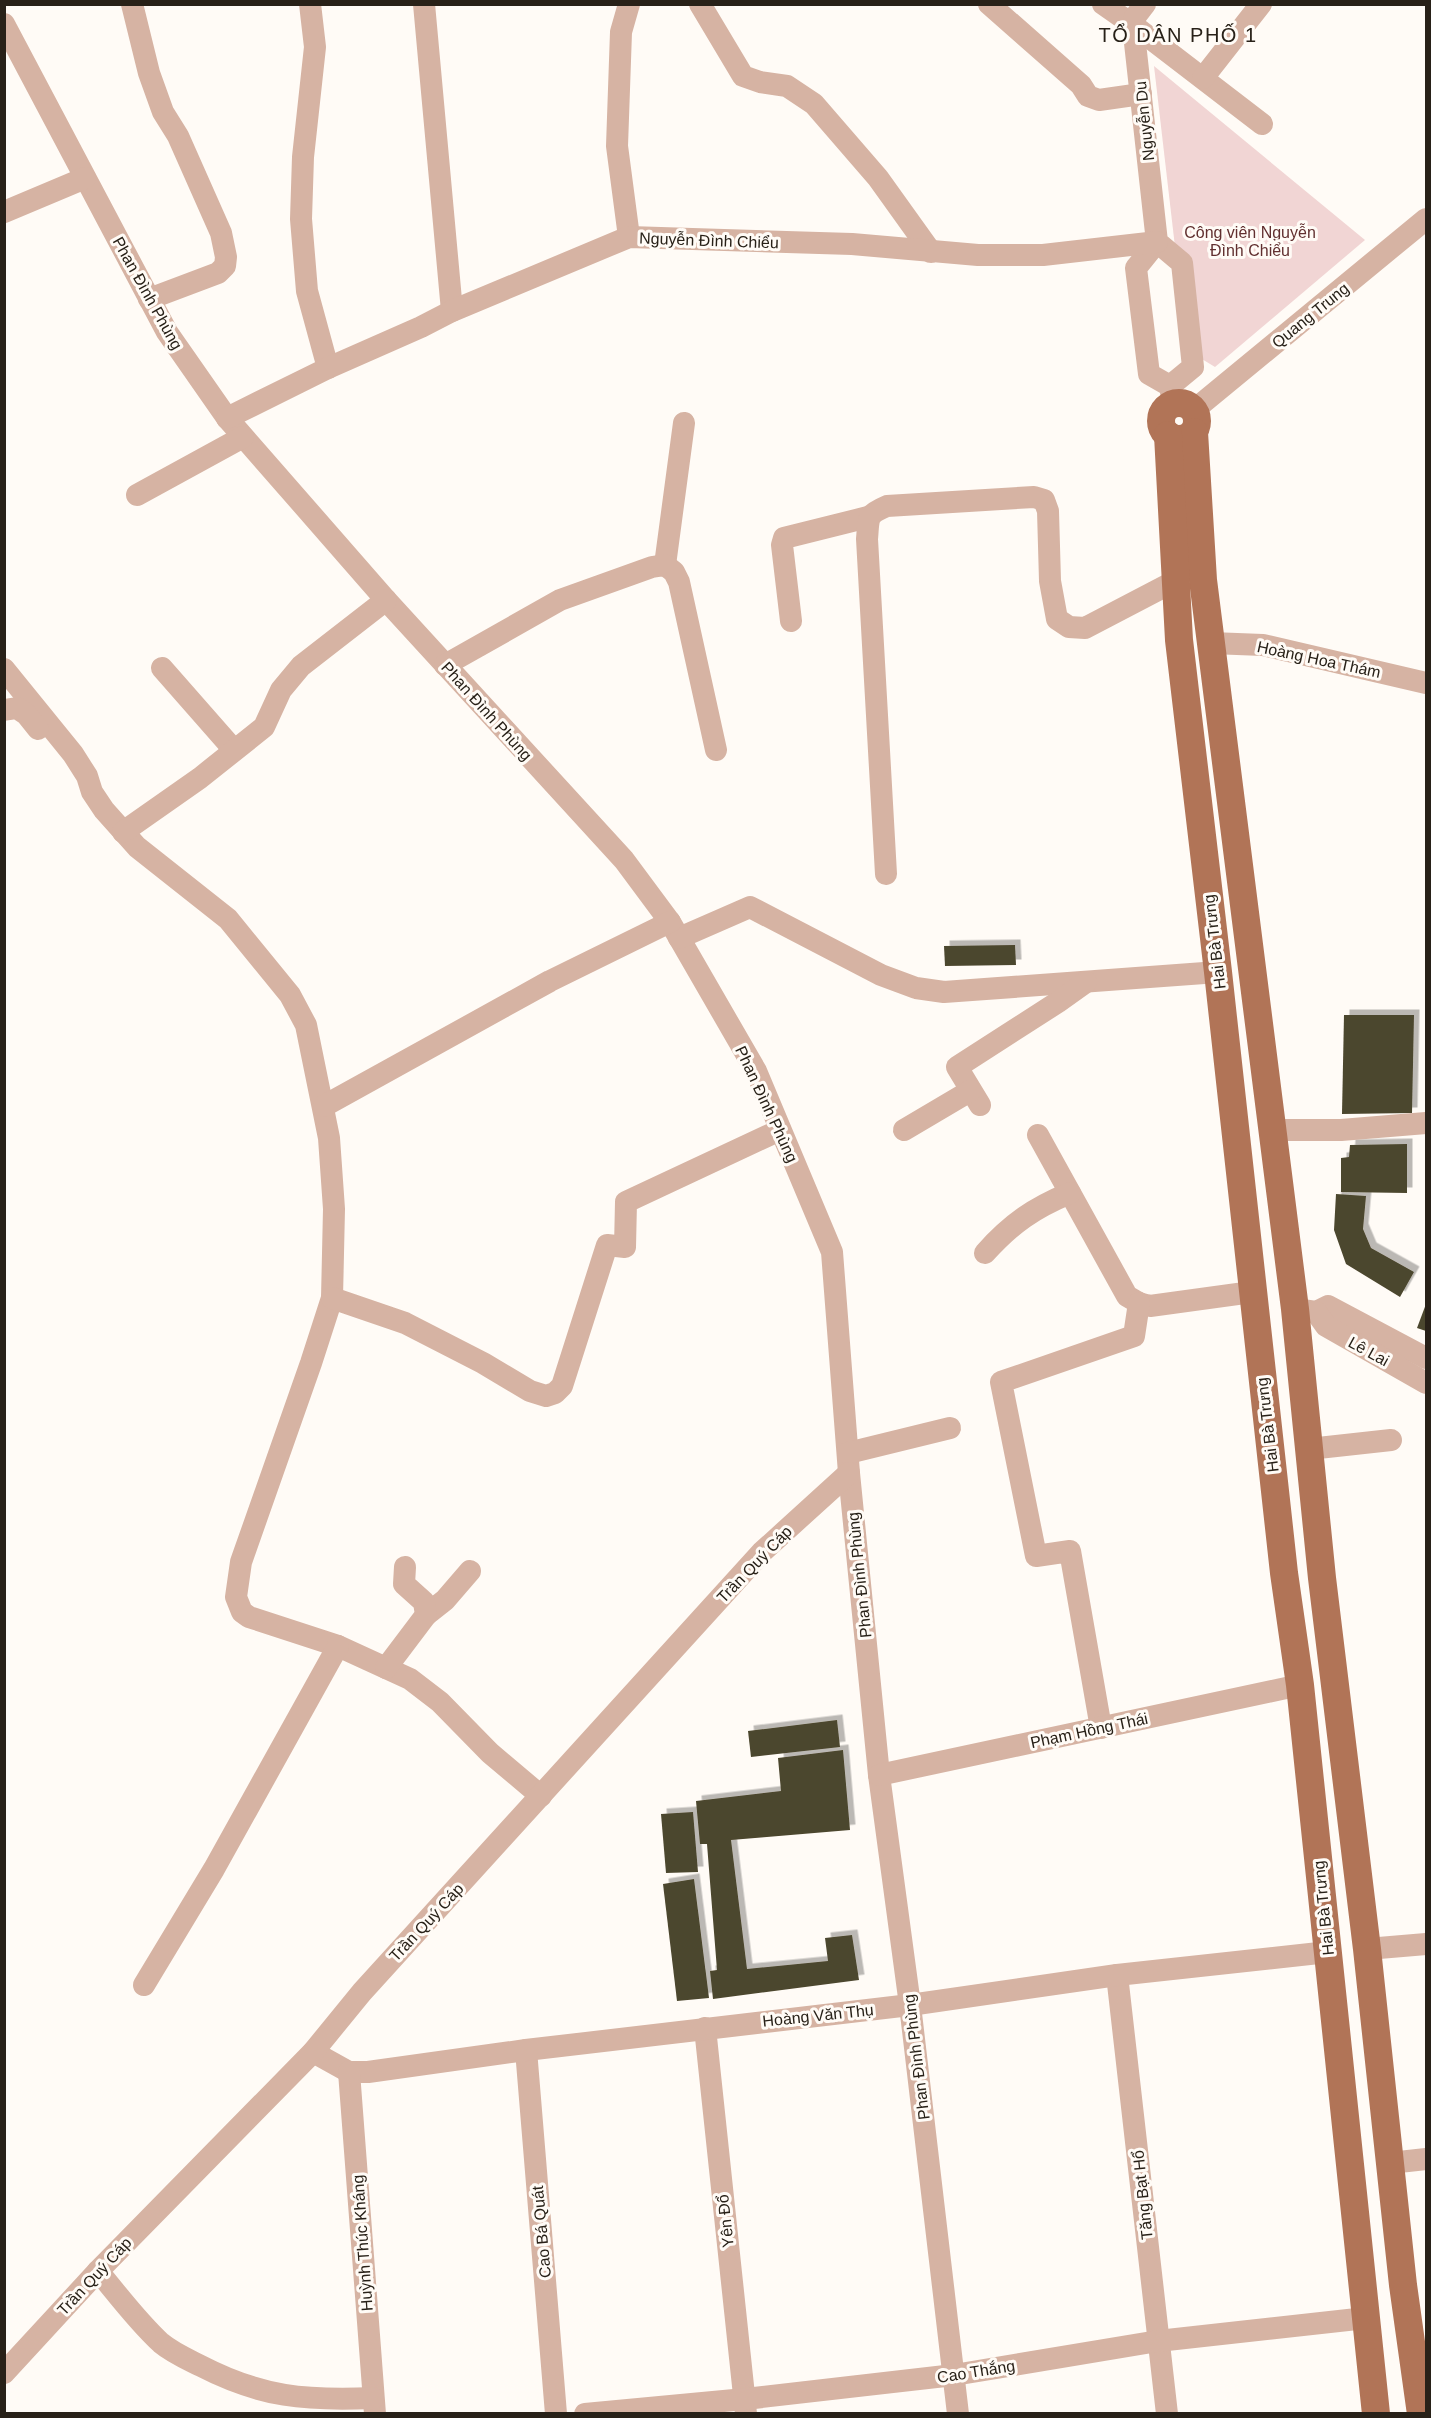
<svg xmlns="http://www.w3.org/2000/svg" width="1431" height="2418" viewBox="0 0 1431 2418" font-family="Arial,sans-serif">
  <style>
    .green { fill: #f1d5d4 }
    .building { fill: #4c462d; filter: url(#shadow) }
    .lines { fill: none; stroke-linecap: round; stroke-linejoin: round }
    .minor { stroke: #d6b3a3; stroke-width: 22 }
    .major { stroke: #b17457; stroke-width: 28 }
    .labels { text-anchor: middle; stroke-width: 6; stroke-linejoin: round; paint-order: stroke }
    .street-label { font-size: 16px; fill: #282118; stroke: #fffbf6 }
    .park-label { font-size: 16px; fill: #612f2f; stroke: #fffbf6 }
    .quarter-label { font-size: 20px; letter-spacing: 1.5px; fill: #282118; stroke: #fffbf6 }
  </style>
  <defs>
    <filter id="shadow"><feDropShadow dx="5.5" dy="-5.5" stdDeviation="0" flood-color="#0004"/></filter>
  </defs>
  <rect width="100%" height="100%" fill="#fffbf6"/>
  <path class="green" d="M1154,66L1365,240L1215,367L1187,350Z"/>
  <g class="building">
    <path d="M1015,945L1016,965L945,966L944,946Z"/>
    <path d="M1344,1015H1414L1412,1113L1342,1114Z"/>
    <path d="M1407,1144V1193L1341,1192V1158L1349,1157L1350,1145Z"/>
    <path d="M1336,1194L1366,1196L1363,1229L1371,1248L1414,1272L1400,1297L1346,1264L1334,1230Z"/>
    <path d="M1426,1304V1331L1417,1328Z"/>
    <path d="M837,1720L840,1747L751,1757L748,1731Z"/>
    <path d="M843,1750L850,1830L731,1840L747,1969L828,1961L825,1938L852,1935L859,1980L713,1999L710,1971L717,1970L707,1844H700L696,1801L781,1791L778,1758Z"/>
    <path d="M693,1812L698,1872L666,1873L661,1814Z"/>
    <path d="M694,1879L709,1998L677,2001L663,1884Z"/>
  </g>
  <g class="lines">
    <g class="minor">
      <path d="M132,4L149,73L163,112L178,136L221,233L226,257L225,266L218,273L149,299"/>
      <path d="M310,4L315,47L303,157L301,219L307,291L328,368"/>
      <path d="M424,4L452,311"/>
      <path d="M700,4L743,76L760,82L787,86L814,104L878,178L931,252"/>
      <path d="M989,4L1081,85L1088,96L1099,100L1141,94"/>
      <path d="M1103,4L1133,25L1262,124"/>
      <path d="M1145,4L1135,17L1133,25L1157,242L1182,263L1193,367L1170,386"/>
      <path d="M4,24L167,332L227,418L386,600L624,860L670,922L756,1071L832,1252L849,1473L879,1775L910,2005L958,2414"/>
      <path d="M1203,78L1261,4"/>
      <path d="M4,212L85,178"/>
      <path d="M629,237L617,146L621,32L629,4"/>
      <path d="M1157,242L1136,268L1149,374L1170,386L1173,404"/>
      <path d="M1194,410L1426,219"/>
      <path d="M227,418L328,368L421,327L452,311L629,237L852,244L978,255H1043L1157,242"/>
      <path d="M137,495L243,437"/>
      <path d="M665,565L684,423"/>
      <path d="M791,621L782,545L784,538L868,517"/>
      <path d="M1211,643L1263,645L1426,683"/>
      <path d="M445,665L560,600L652,567L665,565L674,572L679,582L716,750"/>
      <path d="M162,668L234,750"/>
      <path d="M4,669L73,754L87,776L92,792L104,810L137,847L228,919L290,995L306,1025L329,1138L334,1209L332,1298L311,1363L241,1562L236,1597L242,1612L249,1617L338,1646L410,1679L440,1702L490,1753L541,1796"/>
      <path d="M4,710L17,708L26,714L38,729"/>
      <path d="M123,832L200,778L264,727L281,690L301,666L386,600"/>
      <path d="M886,874L867,539C869,517 866,515 887,506L1034,497L1044,500L1048,511L1050,581L1057,619L1069,627L1085,628L1175,581"/>
      <path d="M679,938L750,907L881,975L916,988L944,992L1218,972"/>
      <path d="M980,1105L957,1067L1058,1002L1086,982"/>
      <path d="M324,1106L550,981L670,922"/>
      <path d="M904,1130L970,1091"/>
      <path d="M1272,1130H1341L1426,1123"/>
      <path d="M1038,1135L1127,1296L1139,1303L1150,1306L1252,1292"/>
      <path d="M985,1253C1012,1223 1034,1208 1070,1193"/>
      <path d="M332,1298L405,1323L483,1363L530,1391L546,1396L555,1393L562,1386L607,1245L625,1247L626,1202L780,1130"/>
      <path d="M1295,1309L1316,1312L1328,1306L1426,1358"/>
      <path d="M1316,1312L1326,1326L1426,1383"/>
      <path d="M1309,1449L1391,1440"/>
      <path d="M848,1453L950,1428"/>
      <path d="M426,1615L445,1600L470,1571"/>
      <path d="M386,1668L426,1615L424,1602L404,1584L405,1567"/>
      <path d="M1101,1728L1070,1551L1036,1556L1001,1382L1134,1336L1139,1303"/>
      <path d="M879,1775L1300,1685"/>
      <path d="M1367,1949L1426,1944"/>
      <path d="M1117,1975L1167,2414"/>
      <path d="M144,1985L214,1869L338,1646"/>
      <path d="M705,2028L746,2414"/>
      <path d="M526,2050L556,2414"/>
      <path d="M313,2052L349,2072H368L526,2050L910,2005L1117,1975L1328,1952"/>
      <path d="M349,2072L375,2414"/>
      <path d="M1390,2163L1426,2159"/>
      <path d="M98,2271C118,2295 138,2322 161,2343C173,2353 187,2359 201,2366C261,2397 306,2401 373,2398"/>
      <path d="M4,2373L98,2271L313,2052L362,1992L762,1552L849,1473"/>
      <path d="M585,2414L745,2399L954,2375L1158,2341L1366,2318"/>
    </g>
    <g class="major">
      <circle cx="1179" cy="421" r="18"/>
      <path d="M1194,432L1203,580L1295,1309L1322,1578L1367,1949L1403,2285L1421,2414"/>
      <path d="M1168,435L1179,640L1218,972L1284,1573L1300,1685L1376,2414"/>
    </g>
  </g>
  <g class="labels">
    <g class="street-label">
      <text transform="translate(1144 121) rotate(-96)" y="6">Nguyễn Du</text>
      <text transform="translate(709 240) rotate(2)" y="6">Nguyễn Đình Chiểu</text>
      <text transform="translate(148 293) rotate(61)" y="6">Phan Đình Phùng</text>
      <text transform="translate(1310 315) rotate(-39)" y="6">Quang Trung</text>
      <text transform="translate(1319 659) rotate(12)" y="6">Hoàng Hoa Thám</text>
      <text transform="translate(487 711) rotate(48)" y="6">Phan Đình Phùng</text>
      <text transform="translate(1214 942) rotate(-97)" y="6">Hai Bà Trưng</text>
      <text transform="translate(767 1104) rotate(65)" y="6">Phan Đình Phùng</text>
      <text transform="translate(1369 1351) rotate(29)" y="6">Lê Lai</text>
      <text transform="translate(1267 1425) rotate(-97)" y="6">Hai Bà Trưng</text>
      <text transform="translate(754 1564) rotate(-46)" y="6">Trần Quý Cáp</text>
      <text transform="translate(859 1575) rotate(-96)" y="6">Phan Đình Phùng</text>
      <text transform="translate(1089 1730) rotate(-12)" y="6">Phạm Hồng Thái</text>
      <text transform="translate(1323 1908) rotate(-96)" y="6">Hai Bà Trưng</text>
      <text transform="translate(426 1922) rotate(-47)" y="6">Trần Quý Cáp</text>
      <text transform="translate(818 2015) rotate(-6)" y="6">Hoàng Văn Thụ</text>
      <text transform="translate(916 2057) rotate(-97)" y="6">Phan Đình Phùng</text>
      <text transform="translate(1142 2195) rotate(-96)" y="6">Tăng Bạt Hổ</text>
      <text transform="translate(725 2221) rotate(-96)" y="6">Yên Đổ</text>
      <text transform="translate(541 2232) rotate(-95)" y="6">Cao Bá Quát</text>
      <text transform="translate(362 2243) rotate(-94)" y="6">Huỳnh Thúc Kháng</text>
      <text transform="translate(94 2276) rotate(-47)" y="6">Trần Quý Cáp</text>
      <text transform="translate(976 2371) rotate(-9)" y="6">Cao Thắng</text>
    </g>
    <g class="park-label">
      <text x="1250" y="238">Công viên Nguyễn<tspan x="1250" dy="18">Đình Chiểu</tspan></text>
    </g>
    <g class="quarter-label">
      <text x="1178" y="42">TỔ DÂN PHỐ 1</text>
    </g>
  </g>
  <rect width="1431" height="2418" fill="none" stroke="#282118" stroke-width="12"/>
</svg>
